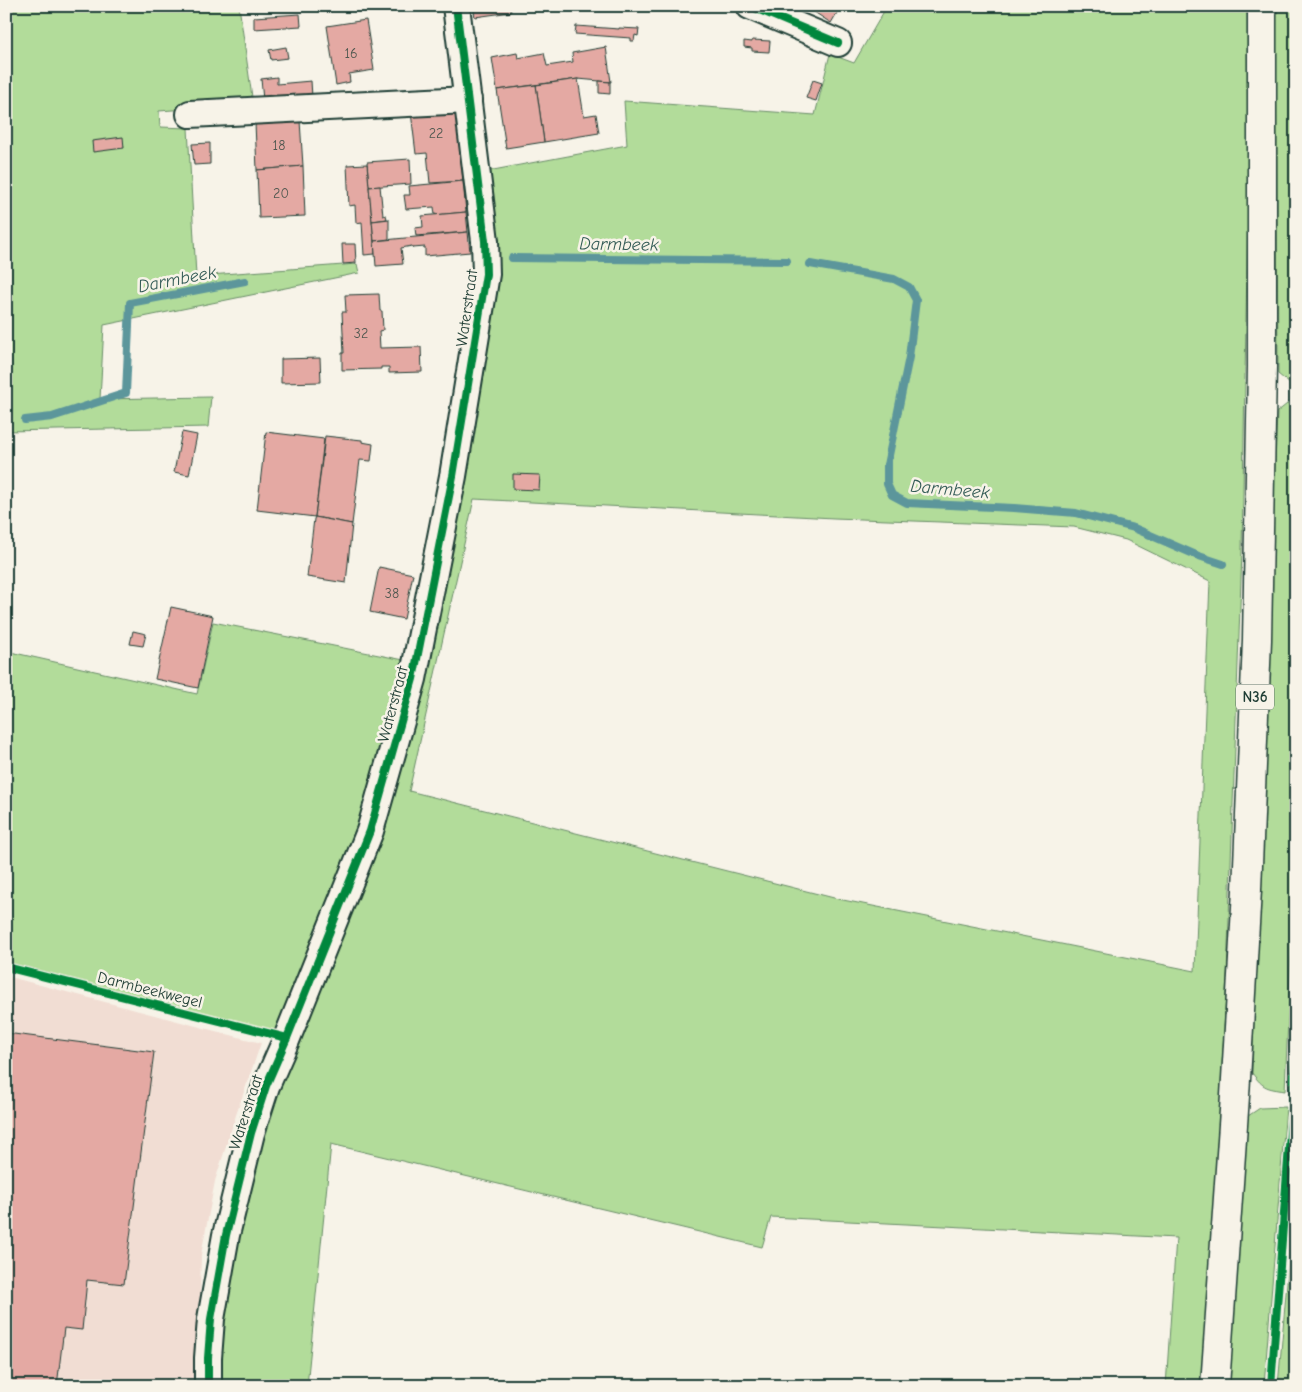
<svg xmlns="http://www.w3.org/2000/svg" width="1302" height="1392" viewBox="0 0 1302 1392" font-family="'Comic Neue',sans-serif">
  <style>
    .built { fill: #f1ddd3 }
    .green { fill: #b2dc9a; stroke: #688c67; fill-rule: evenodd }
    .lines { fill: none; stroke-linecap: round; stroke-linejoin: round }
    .stream { stroke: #5b969b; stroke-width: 8 }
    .building { fill: #e4a9a3; stroke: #1f3d34 }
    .minor-casing { stroke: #1f3d34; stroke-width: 30 }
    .major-casing { stroke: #1f3d34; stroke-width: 31 }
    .minor { stroke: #f7f3e8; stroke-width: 26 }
    .major { stroke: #f7f3e8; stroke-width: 28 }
    .cycleway-casing { stroke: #f7f3e8; stroke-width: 11 }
    .cycleway { stroke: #00873e; stroke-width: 8 }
    .labels { text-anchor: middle; stroke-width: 5; stroke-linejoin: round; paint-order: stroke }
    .number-label { font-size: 14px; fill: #505850 }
    .shield { fill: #f7f3e8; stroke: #60746a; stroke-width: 1 }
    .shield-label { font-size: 15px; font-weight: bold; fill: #1f3d34 }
    .street-label { font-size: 16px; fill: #1f3d34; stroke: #f7f3e8 }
    .water-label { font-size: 18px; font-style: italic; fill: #335b56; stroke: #f7f3e8 }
  </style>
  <rect width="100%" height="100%" fill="#f7f3e8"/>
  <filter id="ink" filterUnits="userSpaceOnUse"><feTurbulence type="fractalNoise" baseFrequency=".02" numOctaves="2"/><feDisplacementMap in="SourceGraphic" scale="10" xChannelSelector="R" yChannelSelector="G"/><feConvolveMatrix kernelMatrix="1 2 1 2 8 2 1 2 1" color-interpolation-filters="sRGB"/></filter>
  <g filter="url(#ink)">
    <path class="built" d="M6,976L261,1043L236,1115L215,1181L201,1255L199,1333L197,1371L194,1386H6Z"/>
    <g class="green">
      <path d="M6,6H239L253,104L159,111L160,127L188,128L196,276L357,264L359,273L104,325L100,399L211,397L208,427L6,431Z"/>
      <path d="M887,6H1247L1248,205L1242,550L1227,975L1211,1270L1200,1386H1166L1176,1238L771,1217L762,1247L331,1144L307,1386H223L220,1357L231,1266L261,1125L412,714L488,171L627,145L624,101L815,115L830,54L854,63ZM474,499L834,518L1074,527L1126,540L1210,581L1195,971L838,899L409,791Z"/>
      <path d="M1276,6H1296V386L1290,384L1278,374Z"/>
      <path d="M1292,400H1296V832L1285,1091C1267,1088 1264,1089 1252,1073L1277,412Z"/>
      <path d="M213,622L409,661L387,754L281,1032L6,962V651L197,694Z"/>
      <path d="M1286,1107L1264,1386H1227L1248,1116L1260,1108Z"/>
      <path d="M1296,1179V1386H1278Z"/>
    </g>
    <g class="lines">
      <g class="stream">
        <path d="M512,258L787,261"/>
        <path d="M810,264L894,279L909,287L916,300L909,357L887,465V484L892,495L907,503L1014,508L1076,513L1134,528L1196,555L1223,564"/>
        <path d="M25,420L52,417L126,393L130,303L245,281"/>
      </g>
    </g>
    <g class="building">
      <path d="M473,6H510L511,12L475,17Z"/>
      <path d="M805,6H841L831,23Z"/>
      <path d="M300,14L301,26L254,29V17Z"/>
      <path d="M366,20L374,70L349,74L350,82L336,85L327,26Z"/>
      <path d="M576,26L619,29V28L639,29L638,36L635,35L634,41H631V38L575,34Z"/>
      <path d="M752,40L770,41L769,52L752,51V48L744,47V41L752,42Z"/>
      <path d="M286,47L288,58L271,60L269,50Z"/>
      <path d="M606,47L611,82L578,79L497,90L492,58L517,53L518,58L544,53L547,66L573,62L572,53Z"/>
      <path d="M277,77V84L311,81L312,97L263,100L261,79Z"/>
      <path d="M578,79L584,116L596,114L599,133L544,142L536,85Z"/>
      <path d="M813,80L822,83L816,101L806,98Z"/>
      <path d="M599,81L610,82V94L599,93Z"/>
      <path d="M536,85L544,142L506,148L497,90Z"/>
      <path d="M456,109L463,181L430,183L427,153L416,154L411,112Z"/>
      <path d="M300,121L303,166L257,170L255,123Z"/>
      <path d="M123,137L124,148L93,152L92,141Z"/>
      <path d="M210,143V164L194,165L192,144Z"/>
      <path d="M410,159L411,184L369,187L367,162Z"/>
      <path d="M367,164L375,254L364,255L362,222L356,223L355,205L349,206L347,165Z"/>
      <path d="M303,166L305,216L259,218L257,170Z"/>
      <path d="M463,181L466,212L435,215L434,207L406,209L404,195H410L409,186Z"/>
      <path d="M380,186L383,216L386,215L387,219L372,221L369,187Z"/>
      <path d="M466,212L468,232L416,236L415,228L423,227L422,216Z"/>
      <path d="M389,219V239L374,241L372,221Z"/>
      <path d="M468,232L470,252L425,256V247L413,248L412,246L401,248L403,264L376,266L374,241Z"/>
      <path d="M342,244H355L356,263L343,264Z"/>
      <path d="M379,294L380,311H382L383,330L379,331L380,348L421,347L422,372L389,373V367H381V369L342,370V353H344L342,312H346L345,295Z"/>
      <path d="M320,358L321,382L281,383V359Z"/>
      <path d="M182,432L197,435L189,475L174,472Z"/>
      <path d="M266,432L324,439L315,517L257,510Z"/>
      <path d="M325,436L362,440V442L373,444L371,461L360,460L352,524L315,517Z"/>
      <path d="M513,474L540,475L539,490L513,489Z"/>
      <path d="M315,517L352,524L346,583L307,577L314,519Z"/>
      <path d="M379,567L413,574L404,619L370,612Z"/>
      <path d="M171,607L213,616L198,688L155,679Z"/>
      <path d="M133,631L146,634L143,646L130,644Z"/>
      <path d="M6,1033L154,1052L124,1284L87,1280L82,1330L64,1328L57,1386H6Z"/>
    </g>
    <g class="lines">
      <g class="minor-casing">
        <g id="minor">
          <path d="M750,6L838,43"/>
          <path d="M190,114L468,100"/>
          <path d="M208,1386V1358L211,1319L226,1235L251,1133L266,1086L287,1038L370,831L413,679L453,476L486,274L485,241L456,6"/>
        </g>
      </g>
      <g class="major-casing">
        <path id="major" d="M1215,1386L1235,1096L1247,890L1257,640L1262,367V6"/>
      </g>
      <use href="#minor" class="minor"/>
      <use href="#major" class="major"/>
      <g class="cycleway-casing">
        <g id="cycleway">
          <path d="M750,6L838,43"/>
          <path d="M6,967L287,1038"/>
          <path d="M208,1386V1358L211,1319L226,1235L251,1133L266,1086L287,1038L370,831L413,679L453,476L486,274L485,241L456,6"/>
          <path d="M1271,1386L1293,1093L1296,1039"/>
        </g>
      </g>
      <use href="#cycleway" class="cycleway"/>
    </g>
  </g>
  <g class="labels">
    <g class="number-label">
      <text x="351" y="58">16</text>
      <text x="436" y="138">22</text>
      <text x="279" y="150">18</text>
      <text x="281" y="198">20</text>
      <text x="361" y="338">32</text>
      <text x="392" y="598">38</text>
    </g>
    <rect class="shield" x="1236" y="684.5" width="38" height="25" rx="4"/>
    <g class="shield-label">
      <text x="1255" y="702">N36</text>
    </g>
    <g class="street-label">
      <text transform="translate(466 308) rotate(-82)" y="6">Waterstraat</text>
      <text transform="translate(392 704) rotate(-75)" y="6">Waterstraat</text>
      <text transform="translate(150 989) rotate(14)" y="6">Darmbeekwegel</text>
      <text transform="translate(245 1112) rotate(-72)" y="6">Waterstraat</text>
    </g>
    <g class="water-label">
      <text transform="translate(619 244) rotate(1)" y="6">Darmbeek</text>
      <text transform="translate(177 279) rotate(-11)" y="6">Darmbeek</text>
      <text transform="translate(950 489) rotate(5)" y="6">Darmbeek</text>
    </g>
  </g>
  <rect width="1302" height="1392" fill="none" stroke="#f7f3e8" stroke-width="25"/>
  <rect x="12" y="12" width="1277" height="1367" fill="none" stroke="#1f3d34" stroke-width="2" filter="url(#ink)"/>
</svg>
